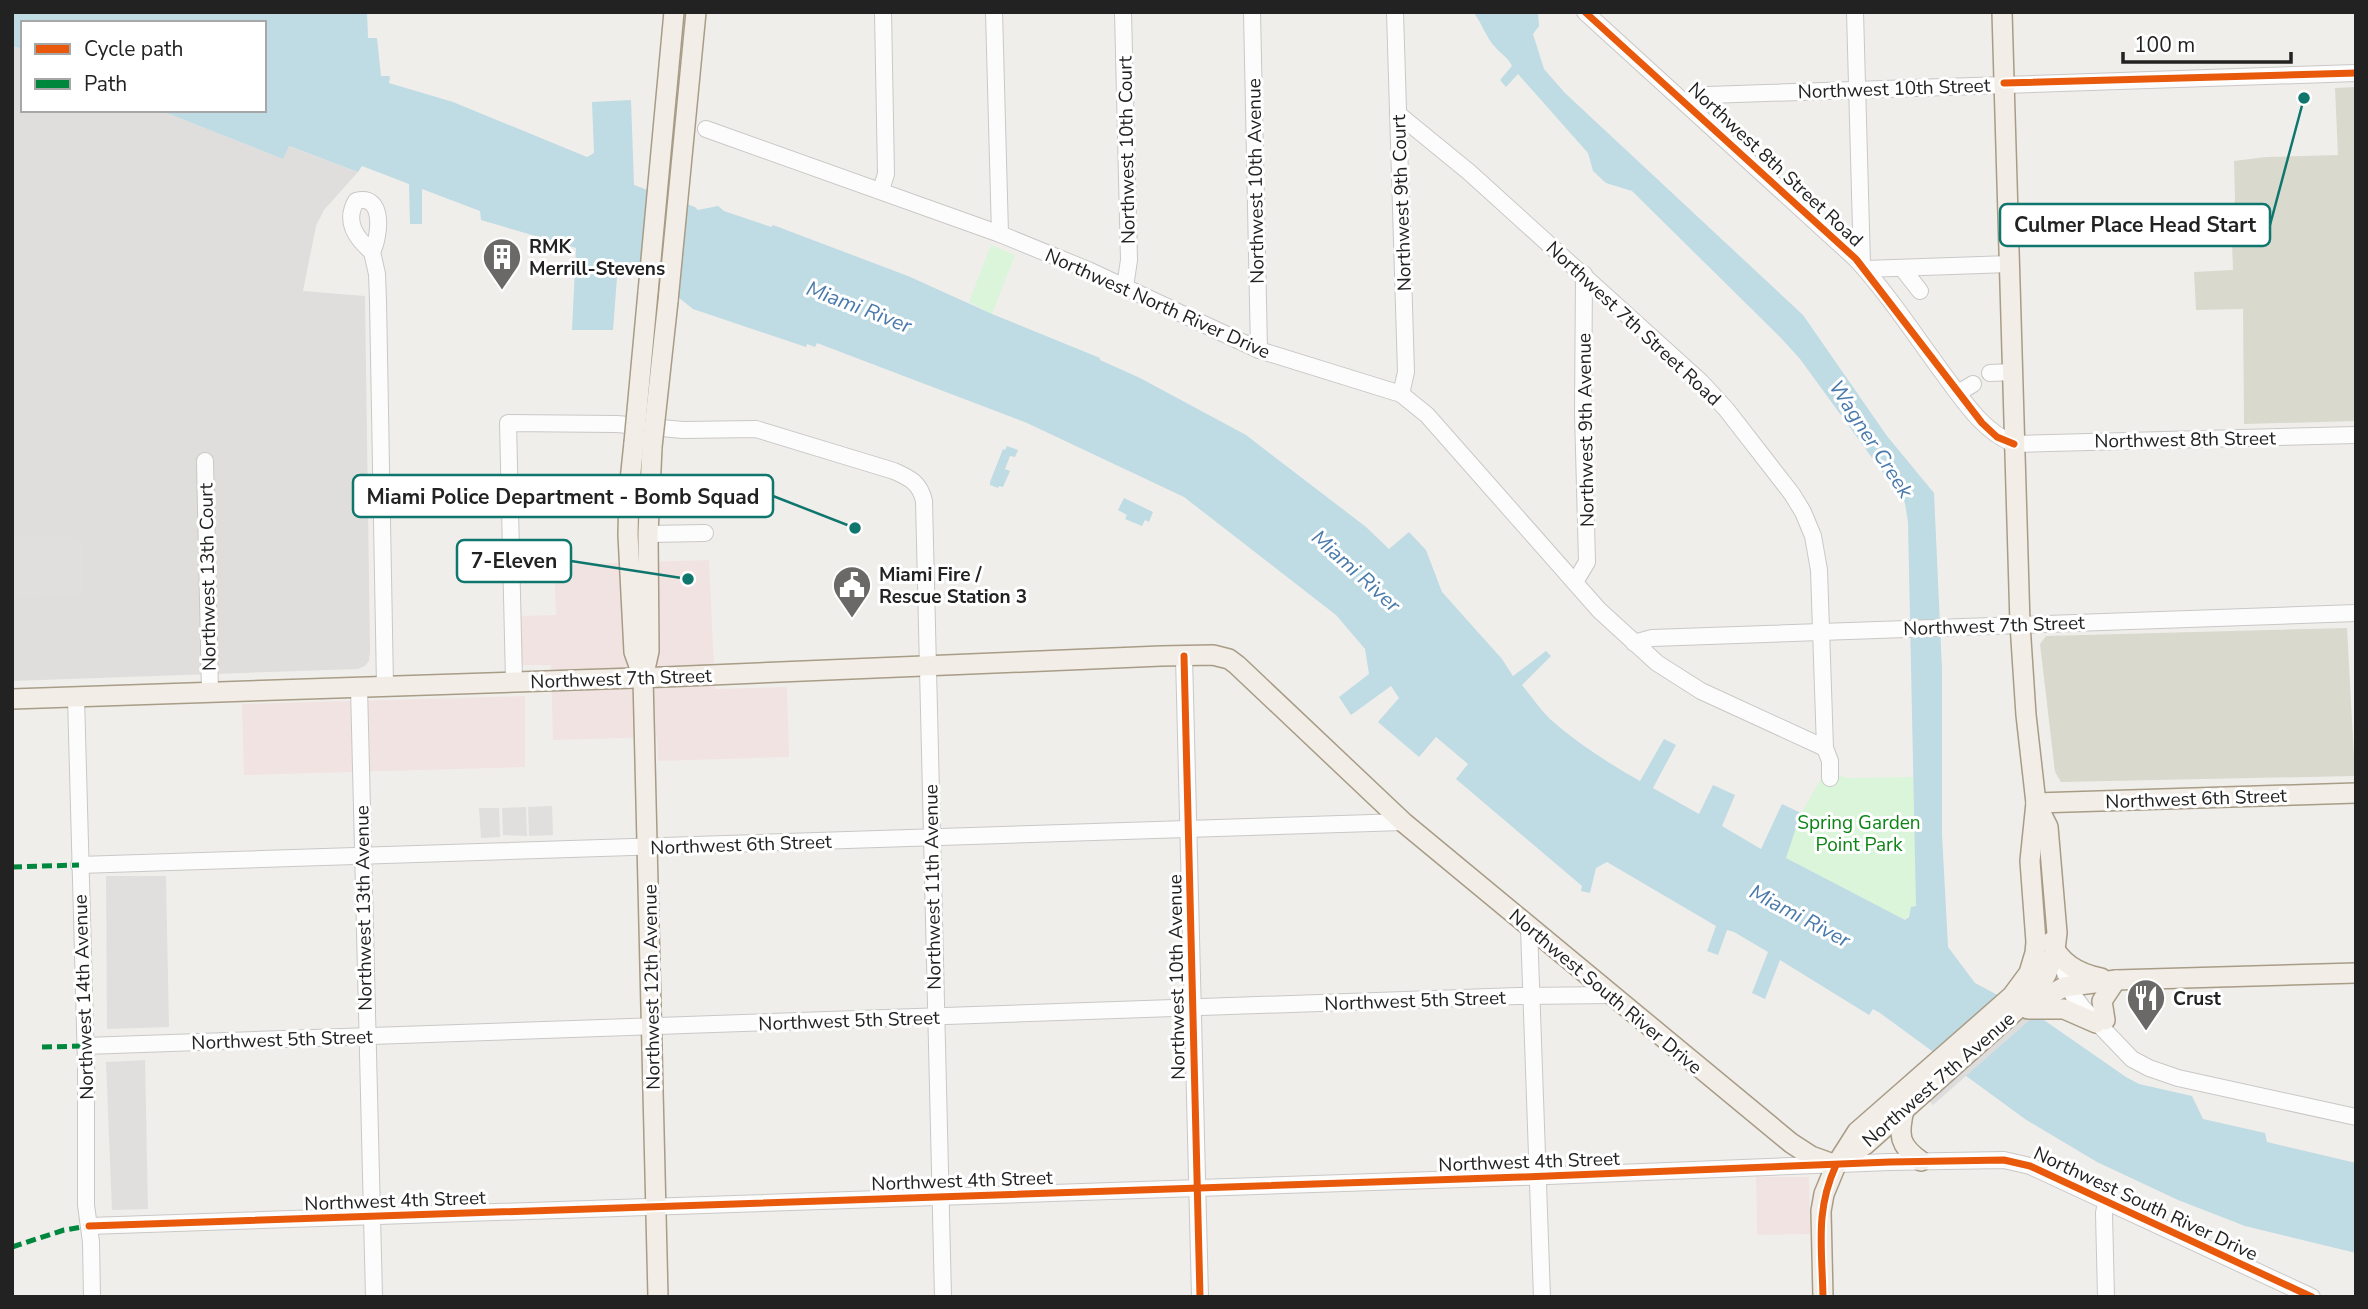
<svg xmlns="http://www.w3.org/2000/svg" width="2368" height="1309" viewBox="0 0 2368 1309" font-family="'Nunito Sans',sans-serif">
  <style>
    .residential { fill: #dfdedc }
    .commercial { fill: #f1e3e1 }
    .construction { fill: #d9d9cd }
    .park { fill: #daf5da }
    .parking { fill: #e0dfde }
    .water { fill: #bfdbe3 }
    .pier { fill: #dedddd }
    .lines { fill: none; stroke-linecap: round; stroke-linejoin: round }
    .minor-casing { stroke: #c9c8c7; stroke-width: 18 }
    .major-casing { stroke: #a79c86; stroke-width: 22 }
    .minor { stroke: #fdfcfc; stroke-width: 16 }
    .major { stroke: #f3ede7; stroke-width: 19 }
    .major-bridge-casing { stroke: #a79c86; stroke-width: 22; stroke-linecap: butt }
    .major-bridge { stroke: #f3ede7; stroke-width: 19 }
    .quiet { stroke: #00873e; stroke-width: 5; stroke-dasharray: 10 5; stroke-linecap: butt }
    .cycleway-casing { stroke: #fff; stroke-width: 11 }
    .cycleway { stroke: #e8590c; stroke-width: 7 }
    .labels { text-anchor: middle; stroke-width: 6; stroke-linejoin: round; paint-order: stroke }
    .street-label { font-size: 19px; fill: #222; stroke: #fff }
    .poi-label { font-size: 19px; font-weight: bold; fill: #222; stroke: #fff; text-anchor: start }
    .park-label { font-size: 19px; fill: #0c8416; stroke: #fff }
    .water-label { font-size: 21px; font-style: italic; fill: #4a7aab; stroke: #fff }
    .leader { fill: none; stroke: #0f766e; stroke-width: 2.5 }
    .callout-dot { fill: #0f766e; stroke: #fff; stroke-width: 2.5 }
    .callout { fill: #fff; stroke: #0f766e; stroke-width: 2.5 }
    .callout-label { font-size: 21px; text-anchor: middle; font-weight: bold; fill: #222 }
  </style>
  <rect width="100%" height="100%" fill="#f0eeeb"/>
  <path class="residential" d="M12,46L23,49V110H159L283,159L288,146L358,172L324,210L316,226L303,291L365,296L370,650L369,661L365,666L358,669L12,681Z"/>
  <g class="commercial">
    <path d="M709,560L715,689L787,687L789,757L658,761L657,737L553,740L551,665H522L521,616L556,615L554,565Z"/>
    <path d="M525,696V767L244,775L242,704Z"/>
    <path d="M1756,1177H1809L1810,1234L1757,1235Z"/>
  </g>
  <g class="construction">
    <path d="M2356,87V421L2244,424L2243,309L2196,310L2194,272L2233,270L2231,217L2235,200L2234,161L2266,157L2338,155L2335,88Z"/>
    <path d="M2347,628L2355,776L2061,782L2055,772L2040,644L2046,636Z"/>
  </g>
  <g class="park">
    <path d="M991,245L1015,255L992,314L969,302Z"/>
    <path d="M1825,772L1848,778L1914,777L1916,906L1905,920L1785,858L1801,813Z"/>
  </g>
  <g class="parking">
    <path d="M64,535V537H74V542H81L82,546L83,597L12,598V536Z"/>
    <path d="M552,806L553,835L529,836L528,807Z"/>
    <path d="M526,807L527,836L503,835L502,808Z"/>
    <path d="M479,808H499L500,837L481,838Z"/>
    <path d="M106,876H166L169,1027L107,1029Z"/>
    <path d="M145,1060L148,1209L112,1210L106,1062Z"/>
  </g>
  <g class="water">
    <path d="M12,12H367L368,38H377L381,76H390L389,83L453,102L587,157L594,153L592,102L631,100L634,185L695,207L698,210L718,206L724,211L771,227L773,225L908,276L992,314L1100,358V360L1140,378L1246,435L1366,527L1389,549L1409,532L1426,550L1442,592L1502,659L1513,676L1546,651L1551,656L1522,685C1531,696 1540,709 1550,719C1577,743 1608,763 1640,781L1664,739L1676,745L1653,788L1699,814L1713,785L1735,795L1722,826L1761,849L1782,804L1801,813L1786,858L1905,920L1909,917L1911,907L1916,906L1908,522L1905,503L1800,359L1781,338L1632,191L1606,183L1593,171L1588,153L1518,74L1506,87L1500,80L1512,66C1508,57 1502,55 1496,48C1486,38 1482,23 1473,12H1538L1539,26L1533,34L1544,69L1565,93L1803,315L1887,436L1934,493L1942,669V834L1948,947L1975,983L2041,1018L2126,1077L2139,1084L2192,1096L2203,1119L2265,1133L2267,1142L2356,1163V1253L2245,1226L2178,1200L2097,1162L2025,1119L1880,1013L1873,1009L1869,1015L1780,960L1765,999L1752,993L1768,952L1734,932L1727,930L1718,955L1707,951L1716,926L1607,862L1596,868L1590,893L1581,891L1582,886L1456,779L1468,764L1436,737L1419,757L1378,722L1399,698L1391,686L1351,715L1339,697L1369,674L1365,649L1336,615L1184,497L1027,423L817,343L815,347L807,344L806,347L693,309L645,271L621,263L618,264L613,330H572L576,248L481,220L480,211L422,189V224H410L409,184L362,166L358,172L289,146L283,159L159,110H264V23H23V49L12,46Z"/>
    <path d="M1007,446L1018,450L1015,457L1010,456L1005,469L1010,471L1003,487L999,486L998,488L990,485V482L1003,449L1005,450Z"/>
    <path d="M1124,498L1153,512L1149,522L1145,520L1142,526L1125,519L1127,515L1118,510Z"/>
  </g>
  <path class="pier" d="M2021,967L2041,1015L2031,1019L1933,1105L1905,1075L2009,985Z"/>
  <g class="lines">
    <g class="minor-casing">
      <g id="minor">
        <path d="M994,12L1000,234"/>
        <path d="M1123,12L1129,260L1125,287"/>
        <path d="M1252,12L1259,350"/>
        <path d="M1395,12L1406,372L1401,394"/>
        <path d="M1585,12L1856,259C1889,295 1916,337 1945,376C1965,403 1983,431 2014,444L2356,435"/>
        <path d="M1855,12L1862,265"/>
        <path d="M1687,104L1708,95L2356,73"/>
        <path d="M1398,114L1469,172L1701,382L1726,409L1792,494L1803,512L1813,536L1819,570L1825,748L1830,761V778"/>
        <path d="M706,129L1000,234L1088,270L1259,350L1401,394L1427,415L1599,610L1657,663L1701,691L1825,748"/>
        <path d="M881,190L886,174L883,12"/>
        <path d="M372,252C356,238 344,222 356,201C385,193 380,236 372,252L377,274L378,301L385,686"/>
        <path d="M1902,268L1920,291"/>
        <path d="M1865,269L2010,264"/>
        <path d="M1990,373L2013,372"/>
        <path d="M1958,393L1973,384"/>
        <path d="M205,461L210,692"/>
        <path d="M648,534L705,533"/>
        <path d="M1575,582L1587,562L1583,413L1584,274"/>
        <path d="M1634,643L1652,638L2356,613"/>
        <path d="M1184,656L1200,1297"/>
        <path d="M514,681L508,423L617,424L683,430L756,429L894,471C910,478 920,483 924,501L943,1297"/>
        <path d="M359,687L374,1297"/>
        <path d="M76,697L86,1064V1205L91,1242L92,1297"/>
        <path d="M79,865L1403,822"/>
        <path d="M1529,928L1542,1297"/>
        <path d="M2057,955L2071,986L2073,995L2082,1007L2132,1059L2149,1068L2178,1078L2356,1117"/>
        <path d="M85,1046L1518,996L1612,995"/>
        <path d="M2106,1202L2104,1213L2106,1297"/>
        <path d="M89,1226L1521,1177L1890,1162L2004,1160L2030,1166L2312,1297"/>
      </g>
    </g>
    <g class="major-casing">
      <g id="major">
        <path d="M648,292L674,12"/>
        <path d="M668,301L696,12"/>
        <path d="M634,443L629,490L628,535L634,652L643,677"/>
        <path d="M652,447L648,534L649,651L643,678L658,1297"/>
        <path d="M12,699L664,677L1161,656L1213,655L1229,659L1237,665L1403,822L1791,1143L1811,1156L1836,1165"/>
        <path d="M2036,803L2356,793"/>
        <path d="M2051,942C2060,963 2080,974 2101,978"/>
        <path d="M2027,1003L2046,997L2064,987L2116,980L2356,973"/>
        <path d="M2028,1009H2064L2096,1023"/>
        <path d="M2105,1020L2102,1001L2116,980"/>
        <path d="M1904,1110C1898,1135 1899,1146 1921,1161"/>
        <path d="M1842,1160L1866,1144L2023,1004L2039,987L2047,973L2055,950L2057,933L2048,827L2036,803"/>
        <path d="M1823,1297L1821,1211L1824,1194L1836,1165L1857,1132L2012,996L2029,973L2035,953L2036,942L2030,861L2036,803L2026,715L2020,624L2002,12"/>
      </g>
    </g>
    <use href="#minor" class="minor"/>
    <use href="#major" class="major"/>
    <g class="major-bridge-casing">
      <g id="major-bridge">
        <path d="M634,443L648,292"/>
        <path d="M652,447L668,301"/>
      </g>
    </g>
    <use href="#major-bridge" class="major-bridge"/>
    <g class="quiet">
      <path d="M12,867L79,865"/>
      <path d="M42,1047L85,1046"/>
      <path d="M12,1247L64,1230L89,1226"/>
    </g>
    <g class="cycleway-casing">
      <g id="cycleway">
        <path d="M1585,12L1856,259L1982,423L1997,437L2014,444"/>
        <path d="M2004,83L2356,73"/>
        <path d="M1184,656L1200,1297"/>
        <path d="M89,1226L1521,1177L1890,1162L2004,1160L2030,1166L2312,1297"/>
        <path d="M1823,1297C1822,1247 1815,1211 1836,1165"/>
      </g>
    </g>
    <use href="#cycleway" class="cycleway"/>
  </g>
  <defs>
    <g id="building-pin" transform="scale(2.0125)"><path d="M0 17L-7.5 6A9.5 9.5 0 1 1 7.5 6Z" fill="#6a6968" stroke="#fff"/><path d="M-4-6H4V6H1V3H-1V6H-4ZM-2.5-4.3h1.7v1.8h-1.7ZM.8-4.3h1.7v1.8H.8ZM-2.5-1h1.7V.8h-1.7ZM.8-1h1.7V.8H.8Z" fill="#fff"/></g>
    <g id="civic-pin" transform="scale(2.0125)"><path d="M0 17L-7.5 6A9.5 9.5 0 1 1 7.5 6Z" fill="#6a6968" stroke="#fff"/><path d="M-.6-6.5H3V-4.5H.6V-3L4-1V1h2V6H-6V1h2V-1L-.6-3ZM-1.2 2.5V6h2.4V2.5Z" fill="#fff"/></g>
    <g id="restaurant-pin" transform="scale(2.0125)"><path d="M0 17L-7.5 6A9.5 9.5 0 1 1 7.5 6Z" fill="#6a6968" stroke="#fff"/><path d="M-5-6h1v4h1v-4h1v4h1v-4h1v5L-1.5 .5V6h-2V.5L-5-1ZM5-6V6H3V1.5H1.5Q1.5-4 5-6Z" fill="#fff"/></g>
  </defs>
  <g fill-rule="evenodd">
    <use href="#building-pin" x="502" y="257"/>
    <use href="#civic-pin" x="852" y="585"/>
    <use href="#restaurant-pin" x="2146" y="998"/>
  </g>
  <g class="labels">
    <g class="street-label">
      <text transform="translate(1894 88) rotate(-2)" y="7">Northwest 10th Street</text>
      <text transform="translate(1126 150) rotate(-91)" y="7">Northwest 10th Court</text>
      <text transform="translate(1776 164) rotate(43)" y="7">Northwest 8th Street Road</text>
      <text transform="translate(1255 181) rotate(-91)" y="7">Northwest 10th Avenue</text>
      <text transform="translate(1401 203) rotate(-92)" y="7">Northwest 9th Court</text>
      <text transform="translate(1158 303) rotate(24)" y="7">Northwest North River Drive</text>
      <text transform="translate(1634 323) rotate(43)" y="7">Northwest 7th Street Road</text>
      <text transform="translate(1585 430) rotate(-91)" y="7">Northwest 9th Avenue</text>
      <text transform="translate(2185 439) rotate(-1)" y="7">Northwest 8th Street</text>
      <text transform="translate(207 577) rotate(-91)" y="7">Northwest 13th Court</text>
      <text transform="translate(1994 625) rotate(-2)" y="7">Northwest 7th Street</text>
      <text transform="translate(621 678) rotate(-2)" y="7">Northwest 7th Street</text>
      <text transform="translate(2196 798) rotate(-2)" y="7">Northwest 6th Street</text>
      <text transform="translate(741 844) rotate(-2)" y="7">Northwest 6th Street</text>
      <text transform="translate(932 887) rotate(-91)" y="7">Northwest 11th Avenue</text>
      <text transform="translate(363 908) rotate(-91)" y="7">Northwest 13th Avenue</text>
      <text transform="translate(1176 977) rotate(-91)" y="7">Northwest 10th Avenue</text>
      <text transform="translate(651 987) rotate(-91)" y="7">Northwest 12th Avenue</text>
      <text transform="translate(1606 991) rotate(40)" y="7">Northwest South River Drive</text>
      <text transform="translate(83 997) rotate(-92)" y="7">Northwest 14th Avenue</text>
      <text transform="translate(1415 1000) rotate(-2)" y="7">Northwest 5th Street</text>
      <text transform="translate(849 1020) rotate(-2)" y="7">Northwest 5th Street</text>
      <text transform="translate(282 1039) rotate(-2)" y="7">Northwest 5th Street</text>
      <text transform="translate(1938 1079) rotate(-41)" y="7">Northwest 7th Avenue</text>
      <text transform="translate(1529 1161) rotate(-2)" y="7">Northwest 4th Street</text>
      <text transform="translate(962 1180) rotate(-2)" y="7">Northwest 4th Street</text>
      <text transform="translate(395 1200) rotate(-2)" y="7">Northwest 4th Street</text>
      <text transform="translate(2146 1203) rotate(25)" y="7">Northwest South River Drive</text>
    </g>
    <g class="poi-label">
      <text x="529" y="253">RMK<tspan x="529" dy="22">Merrill-Stevens</tspan></text>
      <text x="879" y="581">Miami Fire /<tspan x="879" dy="22">Rescue Station 3</tspan></text>
      <text x="2173" y="1005">Crust</text>
    </g>
    <g class="park-label">
      <text x="1859" y="829">Spring Garden<tspan x="1859" dy="22">Point Park</tspan></text>
    </g>
    <g class="water-label">
      <text transform="translate(859 307) rotate(21)" y="7">Miami River</text>
      <text transform="translate(1871 439) rotate(57)" y="7">Wagner Creek</text>
      <text transform="translate(1356 571) rotate(42)" y="7">Miami River</text>
      <text transform="translate(1800 916) rotate(28)" y="7">Miami River</text>
    </g>
  </g>
  <path class="leader" d="M2304 98L2270 225M855 528L773 496M688 579L571 561"/>
  <g class="callout-dot">
    <circle cx="2304" cy="98" r="7"/>
    <circle cx="855" cy="528" r="7"/>
    <circle cx="688" cy="579" r="7"/>
  </g>
  <g class="callout">
    <rect x="2000" y="204" width="270" height="42" rx="7"/>
    <rect x="353" y="475" width="420" height="42" rx="7"/>
    <rect x="457" y="540" width="114" height="42" rx="7"/>
  </g>
  <g class="callout-label">
    <text x="2135" y="232">Culmer Place Head Start</text>
    <text x="563" y="504">Miami Police Department - Bomb Squad</text>
    <text x="514" y="568">7-Eleven</text>
  </g>
  <rect width="2368" height="1309" fill="none" stroke="#222222" stroke-width="28"/>
  <rect x="21" y="21" width="245" height="91" fill="#ffffff" stroke="#a7a7a7" stroke-width="2"/>
  <rect x="35" y="44" width="35" height="10" fill="#e8590c" stroke="#a7a7a7" stroke-width="2"/>
  <text x="84" y="56" font-size="21" fill="#222222">Cycle path</text>
  <rect x="35" y="79" width="35" height="10" fill="#00873e" stroke="#a7a7a7" stroke-width="2"/>
  <text x="84" y="91" font-size="21" fill="#222222">Path</text>
  <path d="M2123 52v10h168v-10" fill="none" stroke="#222222" stroke-width="3.5"/>
  <text x="2134" y="52" font-size="21" fill="#222222" stroke="#ffffff" stroke-width="5" paint-order="stroke">100 m</text>
</svg>
